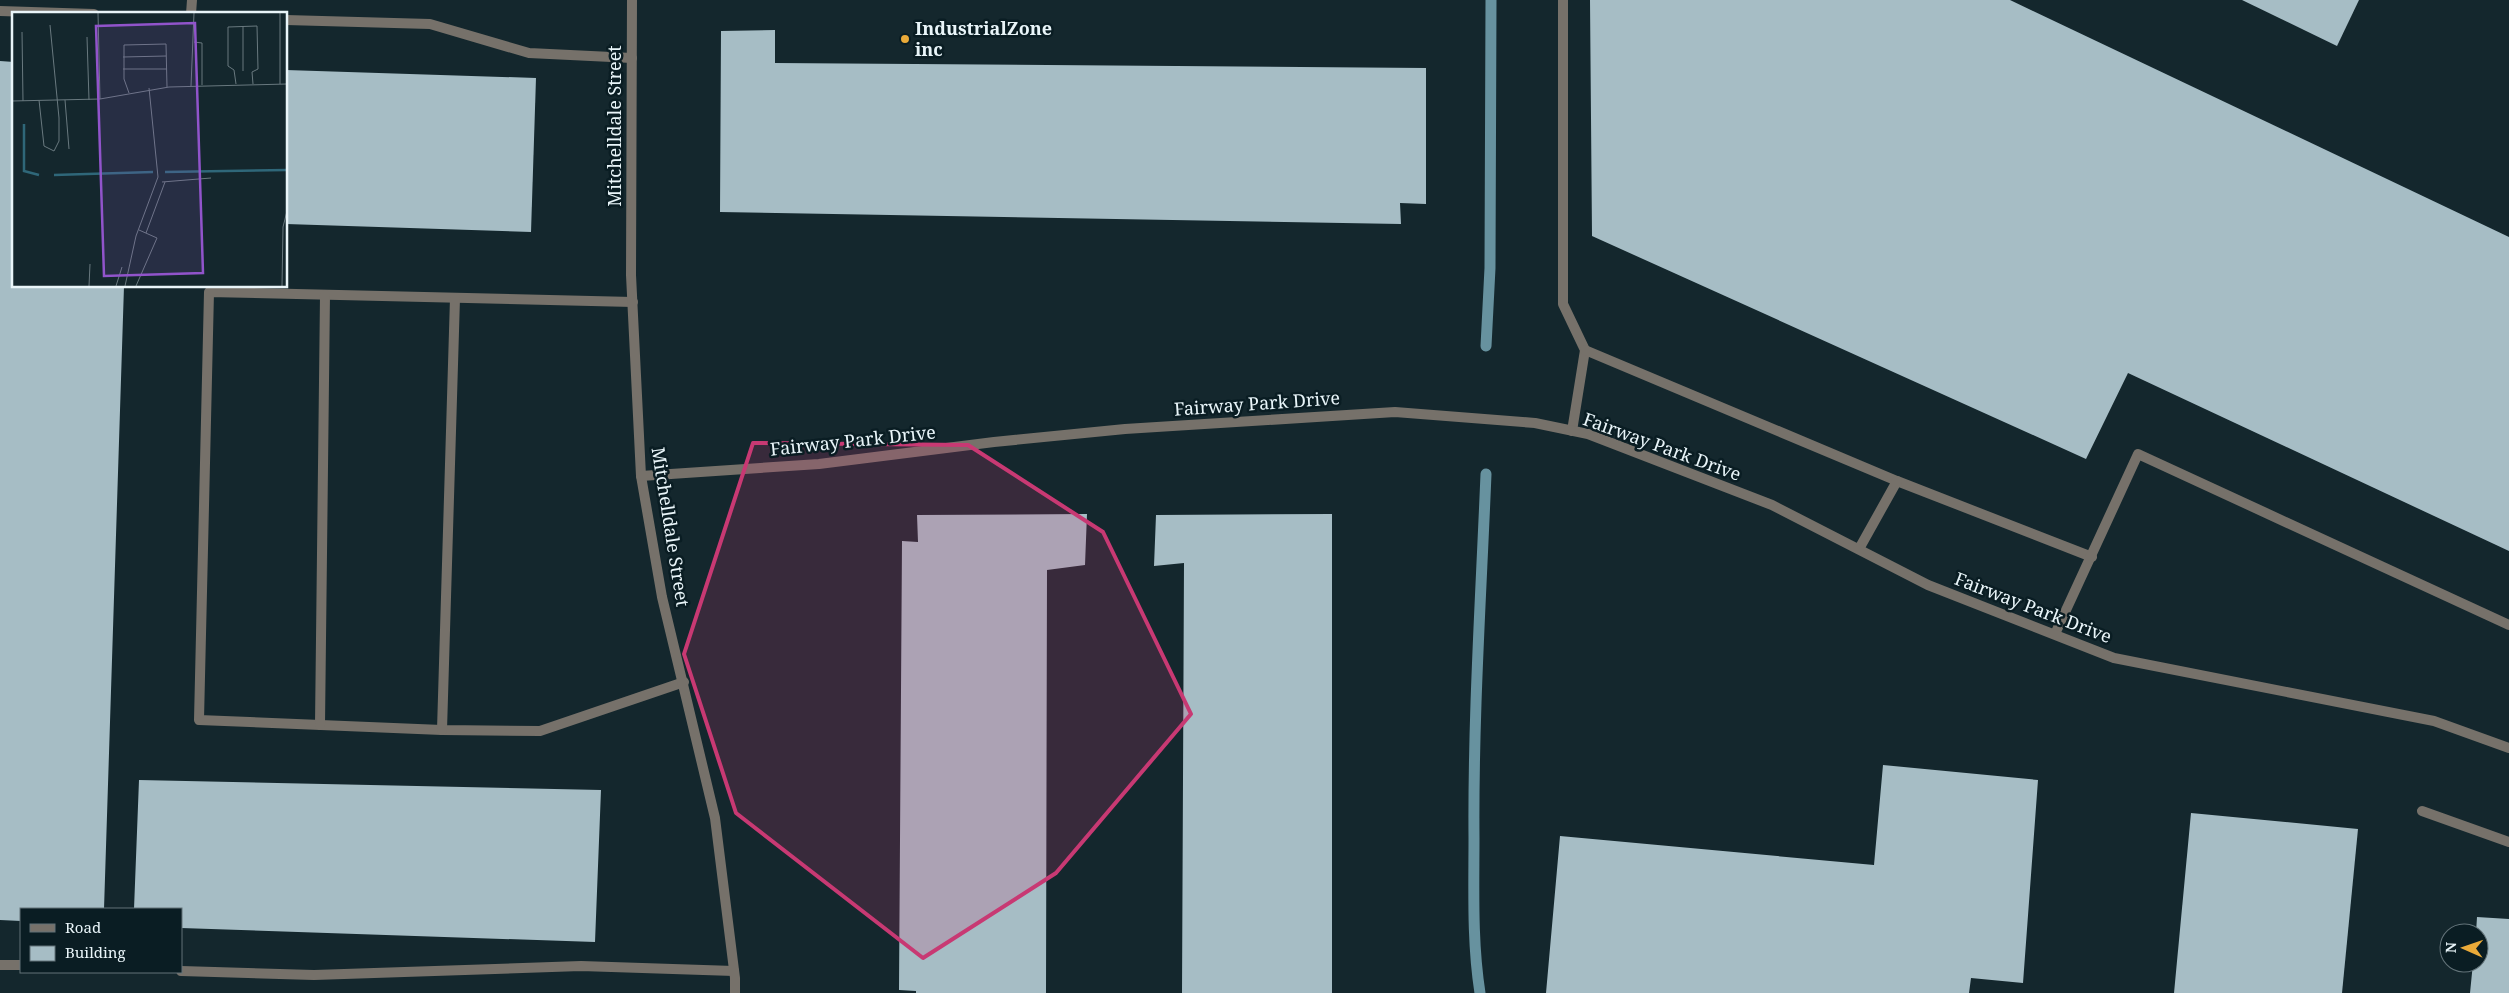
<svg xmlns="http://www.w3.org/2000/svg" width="2509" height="993" viewBox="0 0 2509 993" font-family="'Noto Serif',serif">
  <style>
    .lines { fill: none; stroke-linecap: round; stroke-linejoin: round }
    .stream { stroke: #67929f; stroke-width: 11 }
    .building { fill: #a6bdc5 }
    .service { stroke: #76716a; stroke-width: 10 }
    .minor { stroke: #76716a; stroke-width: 10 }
    .marked { fill: #c83973; fill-opacity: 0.2; stroke: #c83973; stroke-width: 4; stroke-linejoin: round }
    .poi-dot { fill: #eaaa39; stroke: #0a1d23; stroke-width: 2 }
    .labels { text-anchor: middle; stroke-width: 5; stroke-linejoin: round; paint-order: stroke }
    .poi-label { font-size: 18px; font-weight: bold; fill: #e9f5f9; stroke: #0a1d23; text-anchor: start }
    .street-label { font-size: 18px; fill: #e9f5f9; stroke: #0a1d23 }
    .inset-river { fill: none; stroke: #2f6779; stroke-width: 2.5 }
    .inset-road { fill: none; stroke: #69797f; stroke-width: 1 }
    .view { fill: #9154cb; fill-opacity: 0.15; stroke: #9154cb; stroke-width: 2.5 }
    .inset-edge { fill: none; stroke: #e9f5f9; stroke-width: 2.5 }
  </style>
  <rect width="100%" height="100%" fill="#14272d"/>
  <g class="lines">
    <g class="stream">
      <path d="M1486,346L1490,268L1491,0"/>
      <path d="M1480,993C1472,942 1474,890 1474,838C1473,717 1481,596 1486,474"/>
    </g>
  </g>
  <g class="building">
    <path d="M1590,0H2010L2509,237V551L2128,373L2086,459L1592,236Z"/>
    <path d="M2242,0H2359L2337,46Z"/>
    <path d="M775,30V63L1426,68V204L1400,203L1401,224L720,212L721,31Z"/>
    <path d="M0,61L14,62V286H124L104,909H21V921L0,920Z"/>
    <path d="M286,70L536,78L531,232L286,224Z"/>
    <path d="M1087,514L1085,565L1047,570L1046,993H916V991L899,990L902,541L918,542L917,515Z"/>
    <path d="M1332,514V993H1182L1184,563L1154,566L1156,515Z"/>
    <path d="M1883,765L2038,780L2023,983L1971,978L1969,993H1546L1560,836L1874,865Z"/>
    <path d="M139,780L601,790L595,942L181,928V909H134Z"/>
    <path d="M2191,813L2358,829L2342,993H2174Z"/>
    <path d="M2477,917L2509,919V993H2470L2473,963H2479V933H2476Z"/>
  </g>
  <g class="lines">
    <g class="service">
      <path d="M1563,0V304L1585,350L1572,431"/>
      <path d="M0,11L94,14"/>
      <path d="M191,14L192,0"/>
      <path d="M286,20L430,24L529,53L632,58"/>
      <path d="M633,302L209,292L199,720L442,730L540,731L684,682"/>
      <path d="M1585,350L1897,481L2092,557"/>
      <path d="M1859,549L1897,481"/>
      <path d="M2055,634L2138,454L2509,625"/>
      <path d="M320,725L325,295"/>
      <path d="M442,730L455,298"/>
      <path d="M2422,811L2509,842"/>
      <path d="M0,965H21"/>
      <path d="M181,971L314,975L581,966L734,971"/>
    </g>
    <g class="minor">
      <path d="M632,0L631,275L641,476L662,597L715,818L735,978V993"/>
      <path d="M641,476L819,464L994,442L1125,429L1395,412L1535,423L1588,434L1772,505L1928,585L2114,658L2434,721L2509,748"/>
    </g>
  </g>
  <path class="marked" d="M753,443L968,445L1103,532L1191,714L1056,873L923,958L736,813L684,654Z"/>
  <circle class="poi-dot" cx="905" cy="39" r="5"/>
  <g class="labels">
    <g class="poi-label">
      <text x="915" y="35">IndustrialZone<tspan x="915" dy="21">inc</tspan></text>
    </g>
    <g class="street-label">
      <text transform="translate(615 126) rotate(-90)" y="6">Mitchelldale Street</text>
      <text transform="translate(1257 404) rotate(-4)" y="6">Fairway Park Drive</text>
      <text transform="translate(853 441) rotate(-6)" y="6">Fairway Park Drive</text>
      <text transform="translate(1662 447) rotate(20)" y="6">Fairway Park Drive</text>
      <text transform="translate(670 527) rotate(81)" y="6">Mitchelldale Street</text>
      <text transform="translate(2033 608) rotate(21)" y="6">Fairway Park Drive</text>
    </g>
  </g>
  <g transform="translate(12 12)">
    <rect width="275" height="275" fill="#14272d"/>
    <path class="inset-river" d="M12,112V159L27,163M153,160L275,158M42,163L141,160"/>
    <path class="inset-road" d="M86,1L88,87M10,20L11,89M75,25L77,88M182,30L190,31V73M111,45L154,44M111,57H155M231,59V14M224,72L222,58L216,54V15L245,14L246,57L240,60L241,72M268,72V1M179,74L182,1M117,81L112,67V33L154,32L155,75M27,88L32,134L42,139L47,129V106L38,13M53,88L57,137M0,89L88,87L157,75L275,72M150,170L199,166M134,221L153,170M77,274L78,252M104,274L110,255M113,274L124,224L146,165L137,76M124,274L145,226L127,218M270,274L271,215L275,199"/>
    <path class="view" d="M183,11L191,261L92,264L84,14Z"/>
    <rect width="275" height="275" class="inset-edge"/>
  </g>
  <rect x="20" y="908" width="162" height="65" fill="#0a1d23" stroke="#637379"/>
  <rect x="30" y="924" width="25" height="8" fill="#76716a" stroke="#637379"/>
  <text x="65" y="933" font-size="15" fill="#e9f5f9">Road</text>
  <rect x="30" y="946" width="25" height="15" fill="#a6bdc5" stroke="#637379"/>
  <text x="65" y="958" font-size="15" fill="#e9f5f9">Building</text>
  <g transform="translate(2464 948) rotate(272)"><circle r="24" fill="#0a1d23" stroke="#637379"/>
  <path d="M0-4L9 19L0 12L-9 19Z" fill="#eaaa39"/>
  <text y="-8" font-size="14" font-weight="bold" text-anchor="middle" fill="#e9f5f9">N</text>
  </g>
</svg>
